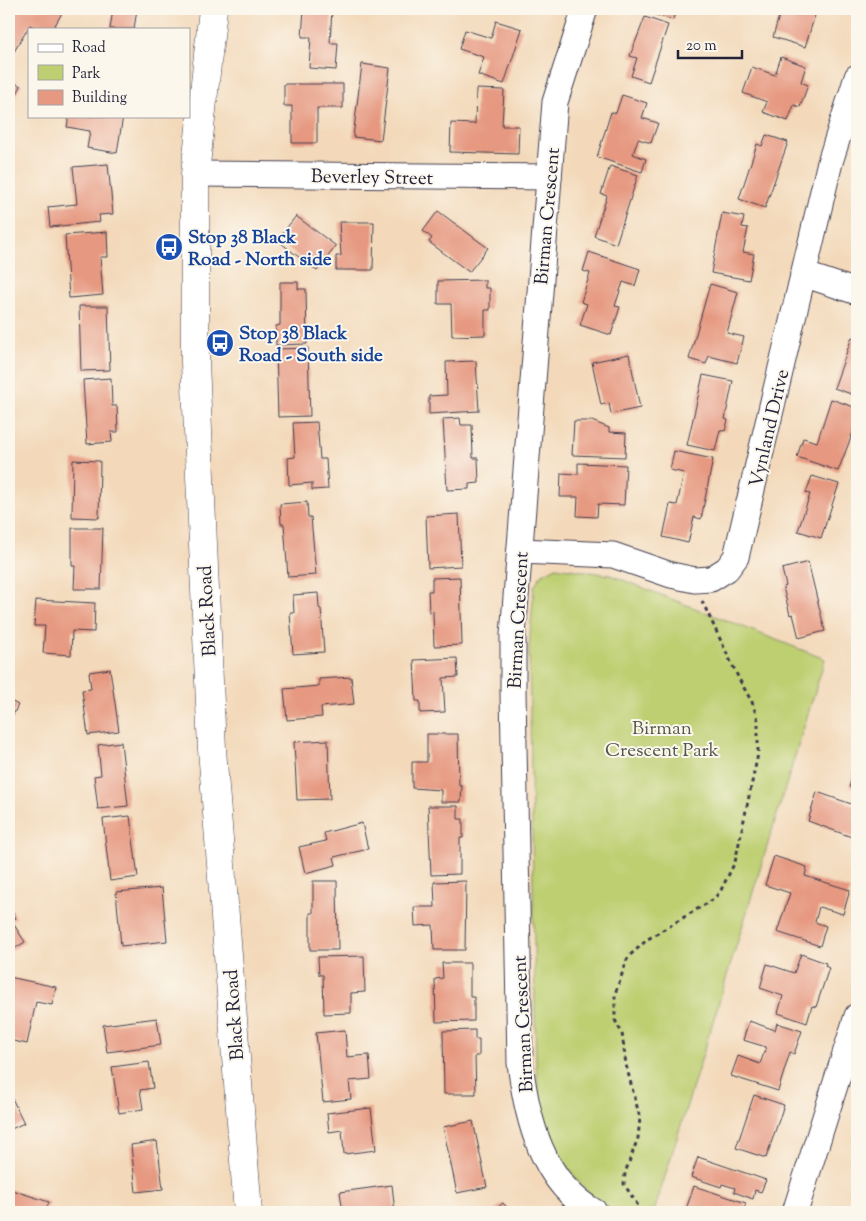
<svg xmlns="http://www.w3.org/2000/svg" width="866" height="1221" viewBox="0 0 866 1221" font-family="'Sorts Mill Goudy',serif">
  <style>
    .green { fill: #becf72; stroke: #707856 }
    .building { fill: #e69880 }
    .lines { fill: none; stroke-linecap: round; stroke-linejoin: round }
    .minor-casing { stroke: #413d4e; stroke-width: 27 }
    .major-casing { stroke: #413d4e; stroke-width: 29 }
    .path { stroke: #413d4e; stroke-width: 3; stroke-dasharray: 4 4; stroke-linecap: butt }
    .minor { stroke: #fff; stroke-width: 25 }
    .major { stroke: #fff; stroke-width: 28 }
    .labels { text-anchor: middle; stroke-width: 4; stroke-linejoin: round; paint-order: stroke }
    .street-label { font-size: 19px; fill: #22223b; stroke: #fbf7ec }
    .transit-label { font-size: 19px; font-weight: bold; fill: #164399; stroke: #fbf7ec; text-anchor: start }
    .park-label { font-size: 19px; fill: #51564c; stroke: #fbf7ec }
  </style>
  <rect width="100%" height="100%" fill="#fbf7ec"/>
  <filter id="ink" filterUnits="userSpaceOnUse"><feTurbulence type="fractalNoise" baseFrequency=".02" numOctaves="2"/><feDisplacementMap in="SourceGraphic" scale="10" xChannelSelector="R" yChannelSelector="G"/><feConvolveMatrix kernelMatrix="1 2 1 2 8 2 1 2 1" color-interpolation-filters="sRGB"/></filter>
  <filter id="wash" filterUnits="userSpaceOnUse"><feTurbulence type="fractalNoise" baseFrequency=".0096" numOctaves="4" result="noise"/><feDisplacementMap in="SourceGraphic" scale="20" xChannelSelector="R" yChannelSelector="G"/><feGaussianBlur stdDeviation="1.12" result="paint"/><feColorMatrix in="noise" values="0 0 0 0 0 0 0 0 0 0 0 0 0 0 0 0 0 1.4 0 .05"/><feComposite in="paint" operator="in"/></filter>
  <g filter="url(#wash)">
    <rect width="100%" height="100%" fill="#f3d9ba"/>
    <path class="green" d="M556,567L610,575L825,659L654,1212C645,1212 633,1214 623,1212C583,1205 552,1147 542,1111C538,1096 538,1080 536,1065L529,648L534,587L541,575Z"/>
    <g id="blocks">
      <g class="building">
        <path d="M9,9H59L63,11L53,29H37L30,25L9,60Z"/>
        <path d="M113,9H137L134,29H110Z"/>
        <path d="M304,9H332L330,43H338L336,70L309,68L311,37H302Z"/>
        <path d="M637,9H676L673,20Z"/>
        <path d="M781,9L790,12L791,9H817L805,47L773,37Z"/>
        <path d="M645,17L668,25L649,82L631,76L637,58L630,56Z"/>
        <path d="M496,21L522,29L504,84L478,75L484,57L459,49L465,30L491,38Z"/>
        <path d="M781,57L806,66L801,82L808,85L800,107L794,105L788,121L763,112L767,102L743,93L752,67L775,75Z"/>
        <path d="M362,64L390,68L381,140L353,137Z"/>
        <path d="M9,80L21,86L9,109Z"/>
        <path d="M284,84H343V108H317V143H292V106H284Z"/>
        <path d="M476,89L504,90L502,126H519L518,154L450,152L451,123L475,124Z"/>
        <path d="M622,95L647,103L642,118L658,123L651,143L638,139L633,154L646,159L642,172L597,157L611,112L616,113Z"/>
        <path d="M69,116H123L117,153L87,148L90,131L67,127Z"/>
        <path d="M766,135L788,142L765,208L739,199L757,144L762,146Z"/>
        <path d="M108,164L113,214L99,215L100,222L50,227L48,207L77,204L73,167Z"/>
        <path d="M610,166L638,175L616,244L594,236L607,196L601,194Z"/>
        <path d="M438,211L488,248L469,272L429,242L432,238L423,231Z"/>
        <path d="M722,213L744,217L742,227L748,228L743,252L754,254L749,280L711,273Z"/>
        <path d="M296,216L336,246L317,271L277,240Z"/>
        <path d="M339,222H374L373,270H336V256H341Z"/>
        <path d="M107,232L108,257H100L103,295L69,298L65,235Z"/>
        <path d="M589,252L640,269L635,286L623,282L615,306L620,307L611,335L580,325L587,304L581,302L590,273L583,271Z"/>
        <path d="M485,280V288H490V310H485V335L452,336L451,304H438V281Z"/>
        <path d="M280,282H298V289H306L307,344L276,345V326L280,325Z"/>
        <path d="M710,284L738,292L727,333L744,337L737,363L709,356L706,364L689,359Z"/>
        <path d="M79,306H108L110,370L81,371Z"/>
        <path d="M852,337L857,339V396L834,388Z"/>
        <path d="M308,348L310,416L278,417L276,349Z"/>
        <path d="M629,354L640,408L611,414L609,403L601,405L592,362Z"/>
        <path d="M476,361L479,411L429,414V396L447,395L446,362Z"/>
        <path d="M703,375L733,381L725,419L728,420L725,431L720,430L715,451L687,445Z"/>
        <path d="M111,378L112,406H117L118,432H111L112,442L87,444L83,380Z"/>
        <path d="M831,399L857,408V422L838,471L797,457L803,438L817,442Z"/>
        <path d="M460,418L461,425H472L473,458H478L479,483L469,484V489L447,490L443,419Z"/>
        <path d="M574,421H592L609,428V432L626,433L625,457L572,455Z"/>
        <path d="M317,422L320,459H326L328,489L312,490V483L289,485L288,458L295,457L293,423Z"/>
        <path d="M674,451L713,459L701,519L694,517L688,543L663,537L670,504L677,505L684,473L670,470Z"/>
        <path d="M73,460L100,461L99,518L72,517Z"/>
        <path d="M578,463L626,465L624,505L598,504L597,517L577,516L578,497H560L561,473L578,474Z"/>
        <path d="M812,476L839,484L821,538L798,531L810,494L806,493Z"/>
        <path d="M307,502L308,517H311L316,575L288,577L284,524H281L280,504Z"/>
        <path d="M459,514L461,566L428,568L426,516Z"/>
        <path d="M72,528H103L101,589H74L75,566H72Z"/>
        <path d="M808,562L825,631L799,638L793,614L790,615L783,587L786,586L782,569Z"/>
        <path d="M460,577L462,645L434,646L433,611L429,612L428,591H432V578Z"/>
        <path d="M318,593L319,608L321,609L324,652L293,654L290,613H294L293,595Z"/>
        <path d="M36,600L95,603L94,632L72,631L71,655L43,653L45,626H34Z"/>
        <path d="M457,658L458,677L443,678L445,712L420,713V701H416L414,660Z"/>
        <path d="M110,669L119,731L88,735L82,690L91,689L89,672Z"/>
        <path d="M351,677L354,704L321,707L322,717L287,720L284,689L319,686V679Z"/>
        <path d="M9,700L18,705L9,723Z"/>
        <path d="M427,734H458L459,786H462L461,802H441V790L412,788V762H427Z"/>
        <path d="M328,740L330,799L297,800L294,742Z"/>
        <path d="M121,742L128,806L98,809L94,776L101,775L98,745Z"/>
        <path d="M857,763V789L849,787Z"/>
        <path d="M817,792L857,806V839L808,821Z"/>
        <path d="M428,806H458V819H463V838H460V874L431,875Z"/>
        <path d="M130,816L138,877L110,881L103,819Z"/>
        <path d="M362,823L368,849L334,857L336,865L305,873L299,847L326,841L324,833Z"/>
        <path d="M774,856L807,867L805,876L850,890L843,914L819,907L815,922L826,926L820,946L777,932L790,893L765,885Z"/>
        <path d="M313,881H337L338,950H310V913H313Z"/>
        <path d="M466,881L465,950H434L433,925L415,926L414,907H435L434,882Z"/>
        <path d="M162,888L167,941L121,946L116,892Z"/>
        <path d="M9,906L16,918L11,920L25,942L9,952Z"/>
        <path d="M801,954L826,963L825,966L829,968L816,1007L812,1006L807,1023L778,1013L783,996L760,988L767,964L794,973Z"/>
        <path d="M364,956L365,992L351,993V1013L324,1014L323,975H319L318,957Z"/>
        <path d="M442,963H470V997H474V1021L436,1022L435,979L443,978Z"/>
        <path d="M9,977L56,987L52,1005L36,1002L27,1044L9,1040Z"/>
        <path d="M157,1018L161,1045L107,1052L103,1025Z"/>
        <path d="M749,1021L775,1030L777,1023L802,1031L794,1054L790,1052L778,1091L731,1076L738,1056L760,1064L766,1047L743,1040Z"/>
        <path d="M345,1030L347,1057L369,1055L371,1079L349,1081L351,1099L323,1102L316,1033Z"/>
        <path d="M475,1030V1039H479V1056H475L476,1094H444L443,1031Z"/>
        <path d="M149,1062L153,1088L140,1090L143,1109L119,1113L112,1067Z"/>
        <path d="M9,1092L24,1123L9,1130Z"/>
        <path d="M754,1095L784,1105L766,1158L736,1148Z"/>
        <path d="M371,1108L376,1150L344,1154L342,1130L329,1132L327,1113Z"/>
        <path d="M473,1121L487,1187L457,1193L443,1127Z"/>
        <path d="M157,1141L163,1189L136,1192L131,1145Z"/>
        <path d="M698,1157L766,1180L761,1192L755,1190L753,1199L734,1192L735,1188L722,1184L721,1187L691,1177Z"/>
        <path d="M392,1185L395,1212H343L340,1192Z"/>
        <path d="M694,1186L746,1203L743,1212H685Z"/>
        <path d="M9,1189L49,1202L45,1212H9Z"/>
        <path d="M503,1203L511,1212H493Z"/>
      </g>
    </g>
  </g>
  <g filter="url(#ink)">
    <use href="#blocks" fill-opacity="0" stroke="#413d4e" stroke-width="1"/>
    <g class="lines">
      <g class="minor-casing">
        <g id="minor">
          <path d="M585,9L555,102L513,635V692L520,1063C527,1119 542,1183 595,1212"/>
          <path d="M195,174L549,177"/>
          <path d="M803,274L857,292"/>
          <path d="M520,551L613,555L671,575L695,580L711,579L727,569L736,557L830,162L857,77"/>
          <path d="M795,1212L857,1016"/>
        </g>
      </g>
      <g class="major-casing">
        <path id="major" d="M213,9L195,174V362L212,749L248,1212"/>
      </g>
      <path class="path" d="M642,1212L624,1184L625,1173L638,1138L640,1118L626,1065L622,1033L615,1020V994L628,957L648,939L714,899L721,890L735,862L758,754V720L752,702L739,679L702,601"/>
      <use href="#minor" class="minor"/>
      <use href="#major" class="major"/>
    </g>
  </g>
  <defs>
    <g id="bus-disc" transform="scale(1.4375)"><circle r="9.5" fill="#1a4fb4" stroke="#fbf7ec"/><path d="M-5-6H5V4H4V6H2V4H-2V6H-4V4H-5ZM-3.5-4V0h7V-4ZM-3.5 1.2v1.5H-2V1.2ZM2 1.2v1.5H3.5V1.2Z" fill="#fff"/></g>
  </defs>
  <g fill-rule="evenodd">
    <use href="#bus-disc" x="169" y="247"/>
    <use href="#bus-disc" x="220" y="343"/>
  </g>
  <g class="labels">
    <g class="street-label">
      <text transform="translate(372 176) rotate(1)" y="7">Beverley Street</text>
      <text transform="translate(546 216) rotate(-85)" y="7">Birman Crescent</text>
      <text transform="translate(768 428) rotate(-77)" y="7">Vynland Drive</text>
      <text transform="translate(206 611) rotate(-93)" y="7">Black Road</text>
      <text transform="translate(517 620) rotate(-87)" y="7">Birman Crescent</text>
      <text transform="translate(233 1015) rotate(-94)" y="7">Black Road</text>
      <text transform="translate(522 1024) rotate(-93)" y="7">Birman Crescent</text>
    </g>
    <g class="transit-label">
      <text x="188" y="243">Stop 38 Black<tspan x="188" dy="22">Road - North side</tspan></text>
      <text x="239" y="339">Stop 38 Black<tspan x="239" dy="22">Road - South side</tspan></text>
    </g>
    <g class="park-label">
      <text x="662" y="734">Birman<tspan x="662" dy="22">Crescent Park</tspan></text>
    </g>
  </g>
  <rect width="866" height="1221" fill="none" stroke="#fbf7ec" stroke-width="30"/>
  <rect x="28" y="28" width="162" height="90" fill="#fbf7ec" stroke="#a4a2a5"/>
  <rect x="38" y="44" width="25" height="8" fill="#ffffff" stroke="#a4a2a5"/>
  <text x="72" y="52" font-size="15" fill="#22223b">Road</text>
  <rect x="38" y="65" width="25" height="15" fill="#becf72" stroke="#a4a2a5"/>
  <text x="72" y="78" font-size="15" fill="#22223b">Park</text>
  <rect x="38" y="90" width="25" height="15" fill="#e69880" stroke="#a4a2a5"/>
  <text x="72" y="102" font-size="15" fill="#22223b">Building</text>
  <path d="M678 50v8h64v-8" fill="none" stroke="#22223b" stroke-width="2.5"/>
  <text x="686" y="50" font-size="15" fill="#22223b" stroke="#fbf7ec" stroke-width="4" paint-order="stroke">20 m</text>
</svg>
